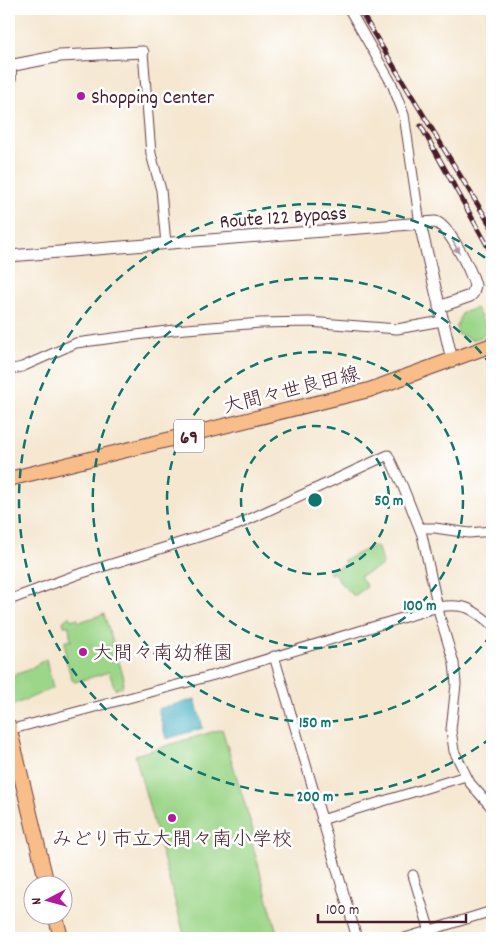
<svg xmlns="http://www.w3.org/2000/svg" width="501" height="947" viewBox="0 0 501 947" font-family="Dekko,'Klee One',sans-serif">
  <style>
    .green { fill: #9cd689; stroke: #737a5a }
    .water { fill: #43aec1; stroke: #466676 }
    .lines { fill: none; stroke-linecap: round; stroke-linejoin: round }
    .minor-casing { stroke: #643d44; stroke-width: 11 }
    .tertiary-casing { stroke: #643d44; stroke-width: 13 }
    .primary-casing { stroke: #643d44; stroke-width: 16 }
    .minor { stroke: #fff; stroke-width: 9 }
    .tertiary { stroke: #fff; stroke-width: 11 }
    .primary { stroke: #f8bd88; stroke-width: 14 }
    .rail-casing { stroke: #4a1f2b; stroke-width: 5 }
    .rail { stroke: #fff; stroke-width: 3; stroke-dasharray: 9; stroke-linecap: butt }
    .oneway { fill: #ae9aa0 }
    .ring { fill: none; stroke: #0f766e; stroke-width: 2.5; stroke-dasharray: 9 6 }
    .poi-dot { fill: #b5179e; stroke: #fff; stroke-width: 2 }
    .labels { text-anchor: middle; stroke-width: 5; stroke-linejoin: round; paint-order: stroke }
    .shield { fill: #fff; stroke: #80626b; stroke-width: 1 }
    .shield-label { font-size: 19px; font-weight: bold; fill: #4a1f2b }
    .poi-label { font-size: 20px; fill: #4a1f2b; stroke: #fff; text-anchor: start }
    .street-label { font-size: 20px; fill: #4a1f2b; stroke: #fff }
    .centre { fill: #0f766e; stroke: #fff; stroke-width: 2.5 }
    .ring-label { font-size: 15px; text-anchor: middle; font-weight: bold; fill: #0f766e; stroke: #fff; stroke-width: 5; stroke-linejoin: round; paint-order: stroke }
  </style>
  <rect width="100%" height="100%" fill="#fff"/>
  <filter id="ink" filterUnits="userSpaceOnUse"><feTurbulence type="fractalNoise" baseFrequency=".02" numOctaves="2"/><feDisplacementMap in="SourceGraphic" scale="10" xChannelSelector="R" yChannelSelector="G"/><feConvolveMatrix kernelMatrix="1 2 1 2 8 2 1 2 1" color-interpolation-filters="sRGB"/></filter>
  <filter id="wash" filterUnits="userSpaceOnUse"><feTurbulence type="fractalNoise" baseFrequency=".0096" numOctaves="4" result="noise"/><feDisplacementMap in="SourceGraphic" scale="20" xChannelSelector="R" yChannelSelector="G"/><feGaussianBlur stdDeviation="1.12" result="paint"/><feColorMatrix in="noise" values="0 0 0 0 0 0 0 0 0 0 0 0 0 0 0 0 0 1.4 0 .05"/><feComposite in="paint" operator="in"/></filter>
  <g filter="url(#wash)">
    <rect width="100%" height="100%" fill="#f5e7d0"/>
    <g class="green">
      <path d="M476,308L490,334L472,340L458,334L456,327L462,313Z"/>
      <path d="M374,546L378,548L383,565L360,576L367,587L354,596L343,586L334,573L330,574L329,571L345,565L344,560Z"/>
      <path d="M104,614L124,678L122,687L115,689L109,672L75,682L72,680L66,659L65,641H71L69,626H64L63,621L70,616L71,620L77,618L79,622Z"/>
      <path d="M46,659L53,688L9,707V676L26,671Z"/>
      <path d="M222,729L255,837L251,839L278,936L270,938H185L135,755Z"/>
    </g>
    <path class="water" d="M195,699L203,728L166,739L158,709Z"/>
  </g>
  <g filter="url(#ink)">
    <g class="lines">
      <g class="minor-casing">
        <g id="minor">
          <path d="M349,9L392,84L404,115L420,224"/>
          <path d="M143,52L151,154L161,190L166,244"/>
          <path d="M9,109L12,65"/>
          <path d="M9,370L22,367L76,343L174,330L261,323L309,322L397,329L442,321"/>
          <path d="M420,528H435L469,533L492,531"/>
          <path d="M9,600L76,575L237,525L388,455L403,487L422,535L440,617L454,663L456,684L451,730L454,751L470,783L492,808"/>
          <path d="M274,656L357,938"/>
          <path d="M9,730L218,674L438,607C465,603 472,608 492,625"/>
          <path d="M321,820L466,776"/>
          <path d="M413,875L432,938"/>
          <path d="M405,938L492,911"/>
        </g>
      </g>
      <g class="tertiary-casing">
        <g id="tertiary">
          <path d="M9,66L60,56L143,52"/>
          <path d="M420,224L452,360"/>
          <path d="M9,256L435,222C448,224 471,271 475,285L473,293L470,296L439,307"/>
        </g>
      </g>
      <g class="primary-casing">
        <g id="primary">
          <path d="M9,479L369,390L492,345"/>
          <path d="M9,726L47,884"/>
          <path d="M55,914L61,938"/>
        </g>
      </g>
      <use href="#minor" class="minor"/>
      <use href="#tertiary" class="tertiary"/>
      <use href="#primary" class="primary"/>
      <g class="rail-casing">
        <g id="rail">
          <path d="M359,9L492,228"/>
          <path d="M421,126L492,254"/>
        </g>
      </g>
      <use href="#rail" class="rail"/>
    </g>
    <defs><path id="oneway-solid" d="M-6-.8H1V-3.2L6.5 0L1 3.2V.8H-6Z" transform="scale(1.25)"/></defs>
    <use class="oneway" href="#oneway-solid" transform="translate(456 247) rotate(62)"/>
  </g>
  <g class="ring">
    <circle cx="315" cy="500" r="74"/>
    <circle cx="315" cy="500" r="148"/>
    <path d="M491 635A222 222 0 1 1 491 365"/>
    <path d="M491 738A296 296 0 1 1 491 262"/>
  </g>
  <g class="poi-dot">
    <circle cx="81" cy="96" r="5"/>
    <circle cx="83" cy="652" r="5"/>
    <circle cx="172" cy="818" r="5"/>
  </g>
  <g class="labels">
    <rect class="shield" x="174" y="419.5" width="30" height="33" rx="4"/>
    <g class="shield-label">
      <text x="189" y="443">69</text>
    </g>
    <g class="poi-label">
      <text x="91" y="103">Shopping Center</text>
      <text x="93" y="659">大間々南幼稚園</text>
      <text x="172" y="845" text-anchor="middle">みどり市立大間々南小学校</text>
    </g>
    <g class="street-label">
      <text transform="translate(283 216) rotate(-4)" y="7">Route 122 Bypass</text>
      <text transform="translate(291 389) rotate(-14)" y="7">大間々世良田線</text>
    </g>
  </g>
  <circle cx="315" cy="500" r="8" class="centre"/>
  <g class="ring-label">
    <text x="389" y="505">50 m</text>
    <text x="420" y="610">100 m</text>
    <text x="315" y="727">150 m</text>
    <text x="315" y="801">200 m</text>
  </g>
  <rect width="501" height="947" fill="none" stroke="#fff" stroke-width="30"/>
  <g transform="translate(48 900) rotate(264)"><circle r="24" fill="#ffffff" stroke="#b7a5aa"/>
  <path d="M0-4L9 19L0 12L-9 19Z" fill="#b5179e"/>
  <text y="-8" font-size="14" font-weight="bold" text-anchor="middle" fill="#4a1f2b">N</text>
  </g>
  <path d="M318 914v8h148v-8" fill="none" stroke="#4a1f2b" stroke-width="2.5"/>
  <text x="326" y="914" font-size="15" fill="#4a1f2b" stroke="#ffffff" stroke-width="4" paint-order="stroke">100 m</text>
</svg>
